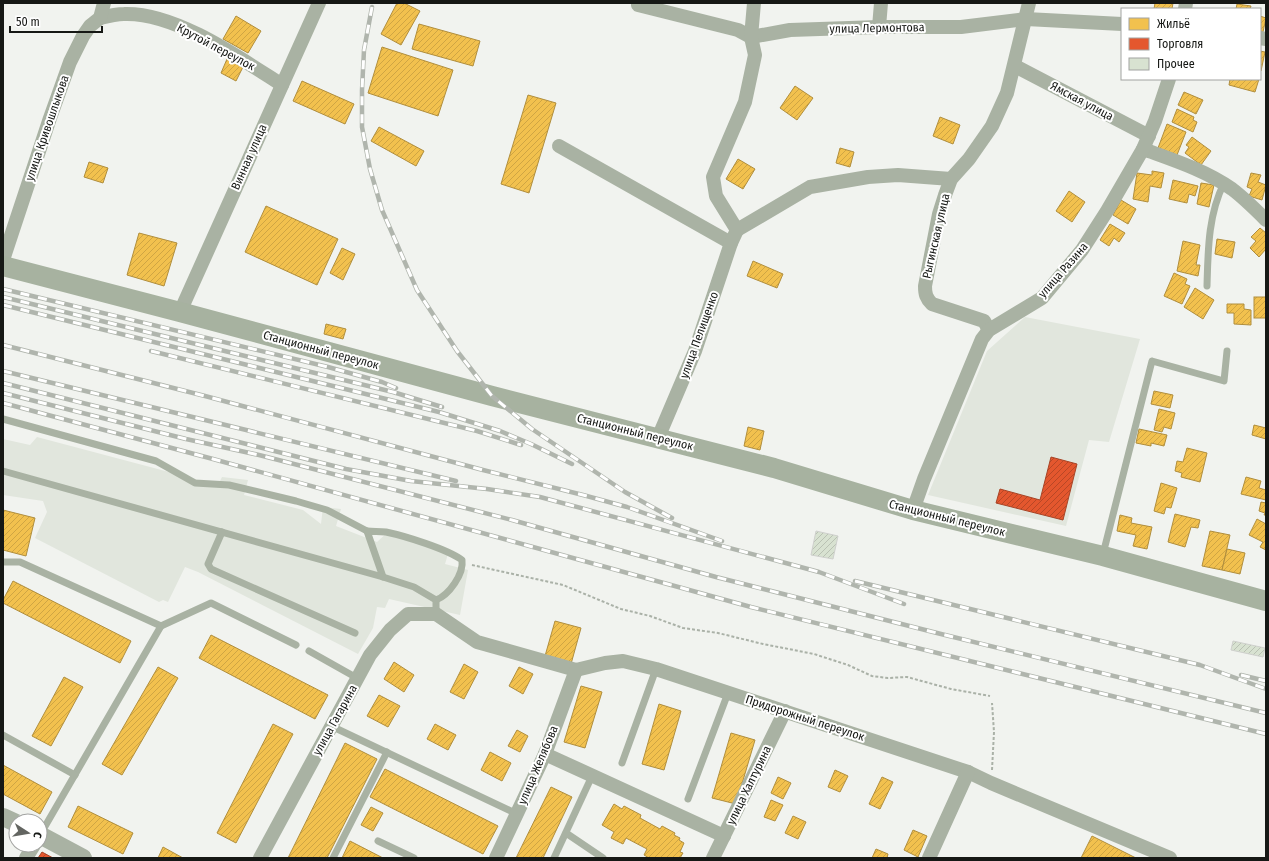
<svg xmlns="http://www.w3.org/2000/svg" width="1269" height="861" viewBox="0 0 1269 861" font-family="'Fira Sans Condensed',sans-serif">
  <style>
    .built { fill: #e1e6dd }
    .homes { fill: url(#homes-hatch); stroke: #b08e3d }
    .shops { fill: url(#shops-hatch); stroke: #a64426 }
    .building { fill: url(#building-hatch); stroke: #cfd0cd }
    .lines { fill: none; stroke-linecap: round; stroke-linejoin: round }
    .path { stroke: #aab1a7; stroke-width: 2; stroke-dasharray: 3 2; stroke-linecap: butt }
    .service { stroke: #a9b2a3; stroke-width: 7 }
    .minor { stroke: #a9b2a3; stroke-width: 14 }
    .tertiary { stroke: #a9b2a3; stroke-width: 18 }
    .secondary { stroke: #a7b2a0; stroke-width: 20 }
    .rail-casing { stroke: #b0b5ad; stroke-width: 4.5 }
    .rail { stroke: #fff; stroke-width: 3; stroke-dasharray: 9; stroke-linecap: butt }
    .labels { text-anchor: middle; stroke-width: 4; stroke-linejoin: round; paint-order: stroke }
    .street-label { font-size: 12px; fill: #161815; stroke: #fff }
  </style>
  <defs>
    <pattern id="homes-hatch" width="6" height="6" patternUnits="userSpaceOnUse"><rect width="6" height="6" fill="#f2c14e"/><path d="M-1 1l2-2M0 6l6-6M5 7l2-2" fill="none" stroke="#cfa543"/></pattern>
    <pattern id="shops-hatch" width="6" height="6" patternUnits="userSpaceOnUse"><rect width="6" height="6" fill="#e4572e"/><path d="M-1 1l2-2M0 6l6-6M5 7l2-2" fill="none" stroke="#b84726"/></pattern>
    <pattern id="building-hatch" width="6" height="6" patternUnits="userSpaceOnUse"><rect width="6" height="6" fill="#d8e2d1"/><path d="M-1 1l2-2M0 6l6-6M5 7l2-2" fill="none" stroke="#b9c1b3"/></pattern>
  </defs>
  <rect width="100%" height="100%" fill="#f1f3ef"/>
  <g class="built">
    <path d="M1025,317L1140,339L1109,442L1089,440L1066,526L928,495L987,351Z"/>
    <path d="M37,437L218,485L222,477L248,480L244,495L303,510L321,524L323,507L341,509L336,526L377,542L389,531L448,554L445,564L468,570L460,615L389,599L385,608L377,607L373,628L358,654L198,572L185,567L168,602L163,600L159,602L35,538L47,512L43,501L3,495V439L30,445Z"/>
  </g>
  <g class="homes">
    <path d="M397,3H404L420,11L401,45L381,34Z"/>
    <path d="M1155,3H1173L1172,9H1154Z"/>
    <path d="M1237,4L1251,6L1250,9H1236Z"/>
    <path d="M236,16L261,31L248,53L223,39Z"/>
    <path d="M1260,16L1266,18L1263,32H1260Z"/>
    <path d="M419,24L480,41L473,66L412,49Z"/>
    <path d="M382,47L453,70L438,116L368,93Z"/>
    <path d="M1260,51L1265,52L1261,71H1260Z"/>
    <path d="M227,59L243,67L236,81L221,73Z"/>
    <path d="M1230,79H1259L1255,92L1229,85Z"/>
    <path d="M302,81L354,104L345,124L293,101Z"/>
    <path d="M795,86L813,98L797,120L780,108Z"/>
    <path d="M1184,92L1203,100L1196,114L1178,105Z"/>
    <path d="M528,95L556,103L529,193L501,184Z"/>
    <path d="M1177,109L1194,117L1193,120L1197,122L1193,132L1172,122Z"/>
    <path d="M940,117L960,125L953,144L933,136Z"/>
    <path d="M1167,124L1186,132L1177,155L1158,148Z"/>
    <path d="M379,127L424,151L416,166L371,141Z"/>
    <path d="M1192,137L1211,151L1201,165L1185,153L1189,147L1186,145Z"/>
    <path d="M840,148L854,152L850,167L836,163Z"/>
    <path d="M738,159L755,169L743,189L726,179Z"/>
    <path d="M89,162L108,168L103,183L84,177Z"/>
    <path d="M1152,171L1164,173L1161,188L1150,186L1148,202L1133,199L1137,173L1152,175Z"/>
    <path d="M1251,173L1261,175L1258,182L1266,185L1262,200L1249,196L1252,189L1247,187Z"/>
    <path d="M1173,180L1198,186L1195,196L1189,194L1187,203L1169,199Z"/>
    <path d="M1201,183L1214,185L1209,207L1197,204Z"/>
    <path d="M1069,191L1085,202L1072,222L1056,211Z"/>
    <path d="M1121,200L1136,209L1128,224L1113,215Z"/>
    <path d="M266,206L338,239L317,285L245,252Z"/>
    <path d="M1110,224L1125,233L1119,242L1114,238L1109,246L1100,240Z"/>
    <path d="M1260,228L1266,233V249L1259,257L1250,248L1256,241L1251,237Z"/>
    <path d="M139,233L177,243L164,286L127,275Z"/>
    <path d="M1217,239L1235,242L1232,258L1215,254Z"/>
    <path d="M1183,241L1200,245L1196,265H1200L1198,276L1177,271Z"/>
    <path d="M342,248L355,254L343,280L330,273Z"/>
    <path d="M753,261L783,274L777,288L747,276Z"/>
    <path d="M1174,273L1187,279L1185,284L1190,286L1182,304L1164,296Z"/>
    <path d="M1195,288L1214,300L1203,319L1184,307Z"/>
    <rect x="1254" y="297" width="12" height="21"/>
    <path d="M1227,304H1244V309L1251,310V325L1234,324V313H1227Z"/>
    <path d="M326,324L346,329L343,339L324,334Z"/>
    <path d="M1154,391L1173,395L1170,408L1151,404Z"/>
    <path d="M1159,409L1175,413L1171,429L1164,427L1162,432L1154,430Z"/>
    <path d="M1254,425L1266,428V439L1252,435Z"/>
    <path d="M748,427L764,431L760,450L744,446Z"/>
    <path d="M1139,429L1167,435L1164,446L1151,443V446L1136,443Z"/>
    <path d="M1187,448L1207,453L1200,482L1181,477L1182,473L1175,471L1177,461L1183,462Z"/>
    <path d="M1246,477L1261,481L1259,488L1266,490V500L1241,494Z"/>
    <path d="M1161,483L1177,488L1171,508L1166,507L1164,514L1154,511Z"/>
    <path d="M1261,502L1266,503V515H1264L1265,513L1259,511Z"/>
    <path d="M3,510L35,518L26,556L3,550Z"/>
    <path d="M1175,514L1200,520L1198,528L1191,527L1185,547L1168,542Z"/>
    <path d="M1120,515L1132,518L1131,523L1152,527L1147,549L1133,546L1136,535L1117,531Z"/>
    <path d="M1257,519L1266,524V550L1260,547L1263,542L1249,535Z"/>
    <path d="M1210,531L1230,535L1222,570L1202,566Z"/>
    <path d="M1227,549L1245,553L1240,574L1222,570Z"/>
    <path d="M13,581L131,641L120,663L3,603V600Z"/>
    <path d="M555,621L581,628L571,664L545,656Z"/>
    <path d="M211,635L328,695L315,719L199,658Z"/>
    <path d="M394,662L414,675L404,692L384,679Z"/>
    <path d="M464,664L478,672L464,699L450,692Z"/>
    <path d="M158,667L178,678L122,775L102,764Z"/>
    <path d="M519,667L533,674L523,694L509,686Z"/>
    <path d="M64,677L83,687L51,746L32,736Z"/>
    <path d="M581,686L602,692L585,748L564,742Z"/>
    <path d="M379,695L400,706L388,727L367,716Z"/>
    <path d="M659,704L681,711L664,770L642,764Z"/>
    <path d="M273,724L293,734L236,843L217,833Z"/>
    <path d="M435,724L456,735L448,750L427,739Z"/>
    <path d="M517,730L528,736L520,752L508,746Z"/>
    <path d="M731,733L755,740L736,804L712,798Z"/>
    <path d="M345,743L377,759L327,858H288Z"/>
    <path d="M490,752L511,763L502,781L481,770Z"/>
    <path d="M3,765L52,792L40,814L3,794Z"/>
    <path d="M385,769L498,826L483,854L370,797Z"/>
    <path d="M835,770L848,776L840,792L828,787Z"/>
    <path d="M778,777L791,783L783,799L771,793Z"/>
    <path d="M882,777L893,782L880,809L869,804Z"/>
    <path d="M551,787L572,797L543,858H516Z"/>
    <path d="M771,800L783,805L775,821L764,817Z"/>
    <path d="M614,804L622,809L624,806L641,815L640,818L660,829L662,826L675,833L674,835L680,838L679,840L684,843L680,852L683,853L680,858H649L644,855L647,849L626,838L623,844L611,838L614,832L602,825Z"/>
    <path d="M78,806L133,833L123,854L68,827Z"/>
    <path d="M371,807L383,813L373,831L361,825Z"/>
    <path d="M793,816L806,822L798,839L785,833Z"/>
    <path d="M913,830L927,836L918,857L904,850Z"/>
    <path d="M1092,836L1136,858H1081Z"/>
    <path d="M350,841L383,858H342Z"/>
    <path d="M163,847L183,858H158Z"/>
    <path d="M876,849L888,854L887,858H872Z"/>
  </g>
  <g class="shops">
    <path d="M1051,457L1077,464L1063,520L996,503L1000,489L1040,500Z"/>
    <path d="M42,852L53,858H38Z"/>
  </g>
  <g class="building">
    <path d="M816,531L838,536L833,559L811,555Z"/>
    <path d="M1233,641L1265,648L1263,657L1231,650Z"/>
  </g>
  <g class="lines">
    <g class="path">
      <path d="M472,565L563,585L621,609L650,616L683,628L718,633L763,644L814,654L848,665L872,676L888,678L907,677L951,689L990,696"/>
      <path d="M992,770L994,732L992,703"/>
    </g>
    <g class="service">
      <path d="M1207,286C1208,251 1208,215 1224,183"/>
      <path d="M3,419L156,461L195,483L229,485L296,501L327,510L367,531L383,577"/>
      <path d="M3,471L383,577L414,587L436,600V614"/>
      <path d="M367,531C373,532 379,531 386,532C405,536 447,549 462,560C464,574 449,595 436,600"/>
      <path d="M222,532L208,564L211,569L355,633"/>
      <path d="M1103,554L1152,361L1224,381L1227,351"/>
      <path d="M3,562H20L161,626L40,835"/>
      <path d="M161,626L211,603L296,645"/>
      <path d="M309,651L357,678"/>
      <path d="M331,726L517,814"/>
      <path d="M3,735L75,775"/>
      <path d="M622,763L656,669"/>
      <path d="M688,799L728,693"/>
      <path d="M566,833L603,858"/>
      <path d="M378,841L414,858"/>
      <path d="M333,858L387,752"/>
      <path d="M554,858L592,776"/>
    </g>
    <g class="minor">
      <path d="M638,5L738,30L751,37L790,30L879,27H961L1026,19L1122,24"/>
      <path d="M1185,9L1186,3"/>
      <path d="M100,18C108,16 116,14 124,14C175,12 240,58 282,85"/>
      <path d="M879,27L881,3"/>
      <path d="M1260,38L1266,39"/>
      <path d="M1015,66L1149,136"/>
      <path d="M559,146L731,243"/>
      <path d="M1143,149C1173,160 1205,170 1232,189C1244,198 1255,209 1266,220"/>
      <path d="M737,230L810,187L868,177L898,175L951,179"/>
      <path d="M3,260L50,118L70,62L83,36L90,26L100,18L104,3"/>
      <path d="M180,312L319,3"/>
      <path d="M989,330L984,321L932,304C926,298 925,294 925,286L939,214L945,195L951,179L969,159L992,126L1007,93L1029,3"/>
      <path d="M658,438L695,351L731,243L737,230L716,196L713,177L745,102L755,55L751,37L754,3"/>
      <path d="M913,510L924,479L982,339L989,330L1042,298L1082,250L1107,211L1143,149L1155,121L1169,79"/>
      <path d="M545,754L724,836"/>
      <path d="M26,858L34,845"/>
      <path d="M260,858L370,655L390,630L408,614H436L477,642L576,670L605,663L623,661L656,669L968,772L991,783L1170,858"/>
      <path d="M496,858L545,754L576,670"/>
      <path d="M713,858L785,711"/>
      <path d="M929,858L968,772"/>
    </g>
    <g class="tertiary">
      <path d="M3,817L16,823"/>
      <path d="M40,835L83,858"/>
    </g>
    <path class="secondary" d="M3,266L180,312L492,396L774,468L913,510L1103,556L1266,601"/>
    <g class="rail-casing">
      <g id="rail">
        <path d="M372,7L364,50L362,90V127L370,169L382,210L417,290L457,351L492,396L532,429L625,492L672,518"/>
        <path d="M3,289L328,367L382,382L396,388"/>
        <path d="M3,297L393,392L442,407"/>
        <path d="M3,305L439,412L500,431L531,444L572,464"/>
        <path d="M3,345L205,396L483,470L583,495L627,507L722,541"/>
        <path d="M151,351L477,431L521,445"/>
        <path d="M3,371L456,481"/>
        <path d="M3,383L346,469L411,481L487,489L540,497L819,572L904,604"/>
        <path d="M3,393L186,439L259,455L512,520L716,577L941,634L1266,713"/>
        <path d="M3,403L213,459L751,607L1266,734"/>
        <path d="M855,581L1200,665L1266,689"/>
        <path d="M1241,675L1266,681"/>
      </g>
    </g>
    <use href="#rail" class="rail"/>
  </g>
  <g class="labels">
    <g class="street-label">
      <text transform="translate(877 28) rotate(-1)" y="4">улица Лермонтова</text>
      <text transform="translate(216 47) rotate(28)" y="4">Крутой переулок</text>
      <text transform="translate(1082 101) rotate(28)" y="4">Ямская улица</text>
      <text transform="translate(47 128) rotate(-71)" y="4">улица Кривошлыкова</text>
      <text transform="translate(249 157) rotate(-66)" y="4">Винная улица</text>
      <text transform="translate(936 236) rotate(-77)" y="4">Рыгинская улица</text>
      <text transform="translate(1063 270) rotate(-49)" y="4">улица Разина</text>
      <text transform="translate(699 335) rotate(-70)" y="4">улица Пелищенко</text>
      <text transform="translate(321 350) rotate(15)" y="4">Станционный переулок</text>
      <text transform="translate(635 432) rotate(14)" y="4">Станционный переулок</text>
      <text transform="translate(947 518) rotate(14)" y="4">Станционный переулок</text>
      <text transform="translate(805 718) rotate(18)" y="4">Придорожный переулок</text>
      <text transform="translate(335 720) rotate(-61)" y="4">улица Гагарина</text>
      <text transform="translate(538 765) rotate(-67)" y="4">улица Желябова</text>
      <text transform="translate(749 785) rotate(-64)" y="4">улица Халтурина</text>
    </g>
  </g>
  <rect width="1269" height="861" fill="none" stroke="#161815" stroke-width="8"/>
  <rect x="1121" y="8" width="140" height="72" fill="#ffffff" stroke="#a2a3a1"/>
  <rect x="1129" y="18" width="20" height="12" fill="#f2c14e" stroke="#a2a3a1"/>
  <text x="1157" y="28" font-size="12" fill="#161815">Жильё</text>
  <rect x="1129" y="38" width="20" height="12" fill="#e4572e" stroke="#a2a3a1"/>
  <text x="1157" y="48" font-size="12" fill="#161815">Торговля</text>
  <rect x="1129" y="58" width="20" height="12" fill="#d8e2d1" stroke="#a2a3a1"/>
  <text x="1157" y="68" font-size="12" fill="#161815">Прочее</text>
  <g transform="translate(28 833) rotate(102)"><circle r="19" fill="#ffffff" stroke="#a2a3a1"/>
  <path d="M0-3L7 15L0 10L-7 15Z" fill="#636561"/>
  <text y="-6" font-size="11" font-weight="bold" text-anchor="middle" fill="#161815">С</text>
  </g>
  <path d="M10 26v6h92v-6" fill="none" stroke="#161815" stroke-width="2"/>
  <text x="16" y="26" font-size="12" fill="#161815" stroke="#ffffff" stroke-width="3" paint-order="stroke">50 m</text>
</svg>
